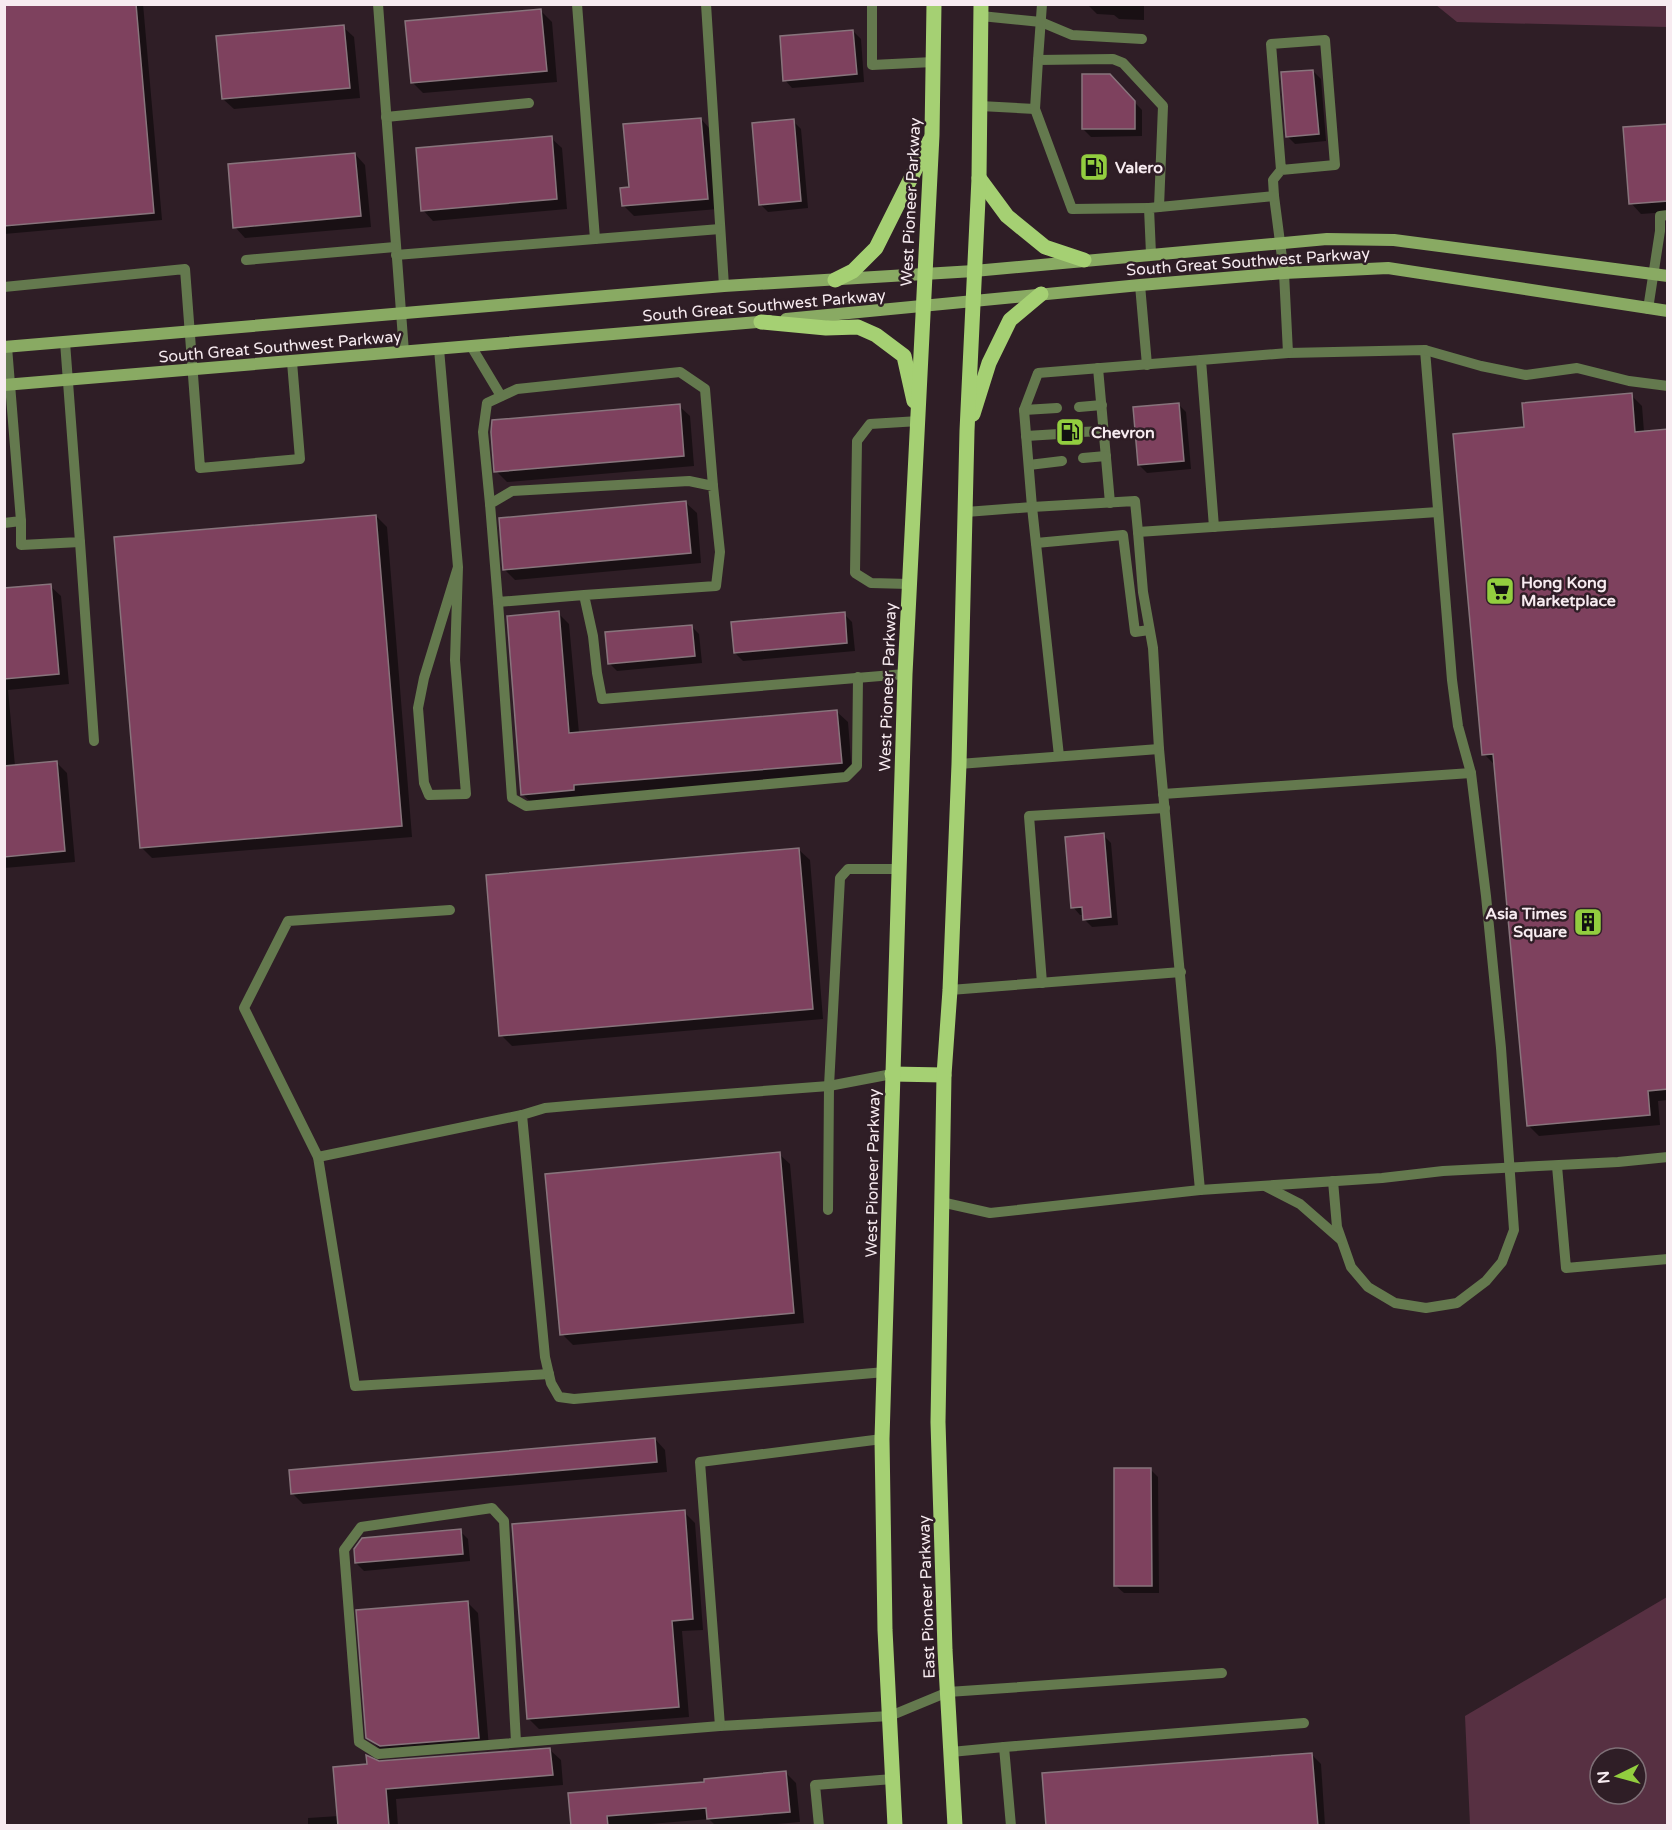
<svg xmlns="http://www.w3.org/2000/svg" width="1672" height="1830" viewBox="0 0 1672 1830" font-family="'Varela Round',sans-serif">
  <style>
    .green { fill: #573042; fill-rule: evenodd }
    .shadow { fill: #0007 }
    .building { fill: #7e415e; stroke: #88747c; stroke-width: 1.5 }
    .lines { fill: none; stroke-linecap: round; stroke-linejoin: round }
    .lane { stroke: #64794e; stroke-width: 10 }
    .secondary { stroke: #89aa63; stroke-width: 12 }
    .primary { stroke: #a5d073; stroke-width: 15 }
    .labels { text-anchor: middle; stroke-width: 5; stroke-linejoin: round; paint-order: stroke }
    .poi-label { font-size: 16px; font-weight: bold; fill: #f7ebf0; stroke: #2f1e26; text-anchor: start }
    .street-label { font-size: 16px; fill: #f7ebf0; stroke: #2f1e26 }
  </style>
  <rect width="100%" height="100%" fill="#2f1e26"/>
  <g class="green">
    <path d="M1436,5H1667V27L1457,22Z"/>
    <path d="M1667,1597V1825H1470L1465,1716ZM1600,1758H1636V1794H1600Z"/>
  </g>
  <g class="shadow">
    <path d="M4,4H143L162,220L4,234Z"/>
    <path d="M1087,4H1144V20L1119,19L1114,15L1097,14Z"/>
    <path d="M541,11L552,22L557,82L423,93L412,82Z"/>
    <path d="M343,27L354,37L360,98L234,109L223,99Z"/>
    <path d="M853,31L861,39L864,82L792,88L785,80Z"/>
    <path d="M1313,71L1321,79L1326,141L1295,144L1287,136Z"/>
    <path d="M1109,76L1142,110V136L1091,137L1083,129Z"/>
    <path d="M701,119L711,130L718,209L634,216L623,205L630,189Z"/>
    <path d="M793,121L801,129L808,208L768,212L760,204Z"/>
    <path d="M1667,125L1668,212L1641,214L1631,203Z"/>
    <path d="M551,138L562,148L567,209L433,221L423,210Z"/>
    <path d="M355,154L365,165L371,227L245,238L235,227Z"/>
    <path d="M1631,395L1642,406L1644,432L1668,430V1100L1658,1101L1660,1125L1539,1136L1528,1125L1495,765L1484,754L1526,428Z"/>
    <path d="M1178,404L1186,412L1191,469L1147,473L1139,465Z"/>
    <path d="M679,406L690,416L694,466L507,482L496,471Z"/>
    <path d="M686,503L697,513L701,563L515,580L504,569Z"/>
    <path d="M376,516L387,527L412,837L152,858L142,848Z"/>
    <path d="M50,586L61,596L69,684L8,690L15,766L56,762L67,773L75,862L4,868V590Z"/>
    <path d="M558,613L569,624L579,733L837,712L848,722L852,773L533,804L522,794Z"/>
    <path d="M844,614L852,622L855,651L743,661L735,653Z"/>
    <path d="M691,626L699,634L702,663L617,671L609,663Z"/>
    <path d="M1103,835L1111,843L1118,925L1092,927L1084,919V915H1080L1073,907Z"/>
    <path d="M799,850L810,860L823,1019L512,1046L501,1035Z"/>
    <path d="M779,1154L790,1164L804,1323L573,1345L562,1334Z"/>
    <path d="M655,1439L665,1450L667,1472L303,1504L292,1493Z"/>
    <path d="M1150,1469L1158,1477L1159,1593H1124L1116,1586Z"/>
    <path d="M684,1512L695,1523L703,1630L682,1631L689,1717L539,1729L528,1718Z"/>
    <path d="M460,1531L468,1539L470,1561L364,1571L356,1563Z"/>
    <path d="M467,1602L478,1613L489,1748L392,1756L379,1748L368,1737Z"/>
    <path d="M550,1750L561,1760L563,1785L396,1799L398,1826H308V1818L339,1816L378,1763Z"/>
    <path d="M1312,1755L1321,1764L1325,1826H1047Z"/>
    <path d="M786,1773L796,1783L800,1822L754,1826H716L709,1819L627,1826H572L705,1783Z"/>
  </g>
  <g class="building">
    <path d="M4,4H136L154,213L4,226Z"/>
    <path d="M541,9L547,71L411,83L405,21Z"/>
    <path d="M344,25L350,88L222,99L216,36Z"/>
    <path d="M853,30L857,74L783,81L780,36Z"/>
    <path d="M1313,70L1319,134L1286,137L1281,72Z"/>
    <path d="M1082,74H1110L1135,101V129H1082Z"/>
    <path d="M701,118L708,199L622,206L620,188L629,187L623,124Z"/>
    <path d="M794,119L801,201L759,205L752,123Z"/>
    <path d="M1668,124V201L1629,204L1623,127Z"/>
    <path d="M552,136L557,199L421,211L416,148Z"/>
    <path d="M355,153L361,216L233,228L228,164Z"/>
    <path d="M1632,393L1635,432L1668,429V1089L1648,1091L1650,1115L1527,1126L1493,754L1482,755L1453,434L1524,427L1522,403Z"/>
    <path d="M1179,403L1184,461L1138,465L1133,407Z"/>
    <path d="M680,404L684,456L494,472L491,432L492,420Z"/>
    <path d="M686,501L691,553L503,570L499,518Z"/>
    <path d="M376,515L402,826L140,848L114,537Z"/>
    <path d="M51,584L59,674L4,679V588Z"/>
    <path d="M559,611L569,733L837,710L842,763L574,785V790L521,795L507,616Z"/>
    <path d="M845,612L847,643L734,653L731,622Z"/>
    <path d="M692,625L695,656L608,664L605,632Z"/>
    <path d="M57,761L65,851L4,857V766Z"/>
    <path d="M1104,833L1111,917L1083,920L1082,907L1071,908L1065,837Z"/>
    <path d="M799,848L813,1009L499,1036L486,875Z"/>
    <path d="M780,1152L794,1313L560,1335L545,1174Z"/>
    <path d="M655,1438L657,1462L291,1494L289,1470Z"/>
    <path d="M1114,1468H1151L1152,1586H1114Z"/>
    <path d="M685,1510L693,1619L672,1621L679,1707L527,1719L512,1524Z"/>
    <path d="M461,1529L463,1554L355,1563L354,1549L362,1538Z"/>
    <path d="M468,1601L479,1738L380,1746L366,1738L356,1610Z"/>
    <path d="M550,1748L553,1775L386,1789L389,1826H338L333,1767L367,1764L366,1755L379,1761Z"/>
    <path d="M1312,1753L1318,1826H1046L1042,1773Z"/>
    <path d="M786,1771L790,1812L707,1819L706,1808L607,1816L608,1826H571L568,1793L704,1782V1779Z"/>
  </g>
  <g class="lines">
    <g class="lane">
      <path d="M378,4L404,352"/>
      <path d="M577,4L595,239"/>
      <path d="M706,4L724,286"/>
      <path d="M872,4V65L933,62"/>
      <path d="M981,16L1041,22L1072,35L1142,39"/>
      <path d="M1038,60L1042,4"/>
      <path d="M980,106L1035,109"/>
      <path d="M386,117L529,103"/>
      <path d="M1281,170L1335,165L1325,40L1271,44L1281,170L1273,180L1274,196L1284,273L1288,353L1425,350L1452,680L1458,726L1471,773L1486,896L1501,1048L1514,1230L1502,1262L1486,1281L1457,1303L1426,1308L1395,1303L1368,1287L1351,1267L1337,1227L1333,1181"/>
      <path d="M1149,208L1072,209L1035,109L1038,60L1113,59L1123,63L1163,106L1159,207"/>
      <path d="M1151,254L1149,208L1274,196"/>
      <path d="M396,255L720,229"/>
      <path d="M246,260L395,247"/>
      <path d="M1140,285L1147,365"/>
      <path d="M4,287L185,269L200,468L300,459L292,362"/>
      <path d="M1648,309L1660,231V216L1668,215"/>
      <path d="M471,346L501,396"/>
      <path d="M439,349L458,567L455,660L466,794L429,795L424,783L418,708L424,678L458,567"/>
      <path d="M1425,350L1481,366L1526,375L1577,368L1629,381L1668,386"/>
      <path d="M1098,368L1110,503"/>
      <path d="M1079,407L1102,405"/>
      <path d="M1024,410L1057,408"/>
      <path d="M1081,432L1104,431"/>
      <path d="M1026,436L1059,434"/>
      <path d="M1083,458L1106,456"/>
      <path d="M1029,465L1062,461"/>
      <path d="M490,504L483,432L487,403L517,389L680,372L705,389L713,486"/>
      <path d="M966,512L1032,507L1024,410L1038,373L1201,360"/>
      <path d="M21,521V545L80,542L65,342"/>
      <path d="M4,523L21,521L7,347"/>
      <path d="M1214,527L1201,360L1288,353"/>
      <path d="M80,542L94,741"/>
      <path d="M1036,543L1123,535L1135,632L1149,630"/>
      <path d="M909,584L871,583L855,573L857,441L870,424L919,421"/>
      <path d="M584,595L716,586L720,552L713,486L689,481L512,491L490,504L498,602L584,595L593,636L597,673L602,699L905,674"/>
      <path d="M498,602L512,798L526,806L846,777L857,766L858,677"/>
      <path d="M1059,756L1032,507L1135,501L1138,532"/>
      <path d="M959,764L1159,749"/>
      <path d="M1163,794L1471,773"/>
      <path d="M450,910L288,921L244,1008L318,1157L355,1386L549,1374"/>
      <path d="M1042,983L1029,816L1165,808"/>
      <path d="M950,990L1181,972"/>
      <path d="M318,1157L522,1115"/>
      <path d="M1557,1166L1566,1268L1668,1259"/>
      <path d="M1265,1186L1300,1204L1340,1239"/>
      <path d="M1200,1190L1159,749L1153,648L1143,592L1138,532L1438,512"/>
      <path d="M941,1202L990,1213L1200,1190L1382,1178L1443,1171L1618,1162L1668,1157"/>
      <path d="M828,1210L829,1086L840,878L848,869H899"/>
      <path d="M885,1372L574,1399L559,1397L551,1383L545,1357L522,1115L545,1108L579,1105L829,1086L892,1074"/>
      <path d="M882,1439L700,1462L720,1726L890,1716L948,1692L1222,1673"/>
      <path d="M516,1742L504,1521L492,1508L361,1527L344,1550L359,1742L378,1754L720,1726"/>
      <path d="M1004,1747L1304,1723"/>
      <path d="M951,1752L1004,1747L1011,1826"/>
      <path d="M819,1826L815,1785L893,1779"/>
    </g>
    <g class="secondary">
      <path d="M786,319L1140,285L1284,273L1388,268L1668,311"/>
      <path d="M4,347L724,286L974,271L1327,239L1394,240L1668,276"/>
      <path d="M4,385L769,321"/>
    </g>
    <g class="primary">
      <path d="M979,178L1007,216L1045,247L1084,260"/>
      <path d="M835,280L853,271L876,248L930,140"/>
      <path d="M761,322L826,328L858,327L876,335L904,356L914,401"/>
      <path d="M973,414L989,363L1010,320L1041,294"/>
      <path d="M892,1074L944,1075"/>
      <path d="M895,1826L885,1630L882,1439L905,674L932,135L934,4"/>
      <path d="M955,1826L945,1650L938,1422L944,1075L950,990L959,764L967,431L979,178L981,4"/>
    </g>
  </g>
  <defs>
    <g id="fuel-square" transform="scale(1.5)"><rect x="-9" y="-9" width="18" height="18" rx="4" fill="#92cd3f" stroke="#2f1e26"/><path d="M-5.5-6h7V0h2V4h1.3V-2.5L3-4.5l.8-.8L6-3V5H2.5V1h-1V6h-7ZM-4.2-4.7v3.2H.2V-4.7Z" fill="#111"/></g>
    <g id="supermarket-square" transform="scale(1.5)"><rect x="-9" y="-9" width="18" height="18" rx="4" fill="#92cd3f" stroke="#2f1e26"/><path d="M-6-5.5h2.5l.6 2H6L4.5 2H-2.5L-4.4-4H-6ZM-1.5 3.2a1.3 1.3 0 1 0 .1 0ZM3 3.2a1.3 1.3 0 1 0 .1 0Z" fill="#111"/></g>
    <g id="building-square" transform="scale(1.5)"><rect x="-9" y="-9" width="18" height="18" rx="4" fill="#92cd3f" stroke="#2f1e26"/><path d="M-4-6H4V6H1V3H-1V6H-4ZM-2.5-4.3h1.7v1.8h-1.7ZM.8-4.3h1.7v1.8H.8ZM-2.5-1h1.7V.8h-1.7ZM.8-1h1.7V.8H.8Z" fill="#111"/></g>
  </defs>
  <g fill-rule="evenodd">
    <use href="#fuel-square" x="1094" y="167"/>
    <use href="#fuel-square" x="1070" y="432"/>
    <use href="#supermarket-square" x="1500" y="591"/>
    <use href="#building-square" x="1588" y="922"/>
  </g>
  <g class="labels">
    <g class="poi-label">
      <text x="1115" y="173">Valero</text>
      <text x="1091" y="438">Chevron</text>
      <text x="1521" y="588">Hong Kong<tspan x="1521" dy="18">Marketplace</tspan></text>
      <text x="1567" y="919" text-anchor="end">Asia Times<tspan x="1567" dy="18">Square</tspan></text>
    </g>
    <g class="street-label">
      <text transform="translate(910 202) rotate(-87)" y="6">West Pioneer Parkway</text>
      <text transform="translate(1248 261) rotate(-4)" y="6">South Great Southwest Parkway</text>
      <text transform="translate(764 305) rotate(-5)" y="6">South Great Southwest Parkway</text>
      <text transform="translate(280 346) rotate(-5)" y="6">South Great Southwest Parkway</text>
      <text transform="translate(887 687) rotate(-88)" y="6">West Pioneer Parkway</text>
      <text transform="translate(872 1173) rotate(-89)" y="6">West Pioneer Parkway</text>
      <text transform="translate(926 1597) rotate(-92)" y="6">East Pioneer Parkway</text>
    </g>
  </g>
  <rect width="1672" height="1830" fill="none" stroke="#f7ebf0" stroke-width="12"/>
  <g transform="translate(1618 1776) rotate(265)"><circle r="28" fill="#2f1e26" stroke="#7f7077" stroke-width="1.5"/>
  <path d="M0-4.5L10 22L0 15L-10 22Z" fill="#92cd3f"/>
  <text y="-9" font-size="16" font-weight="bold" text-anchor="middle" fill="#f7ebf0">N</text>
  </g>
</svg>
